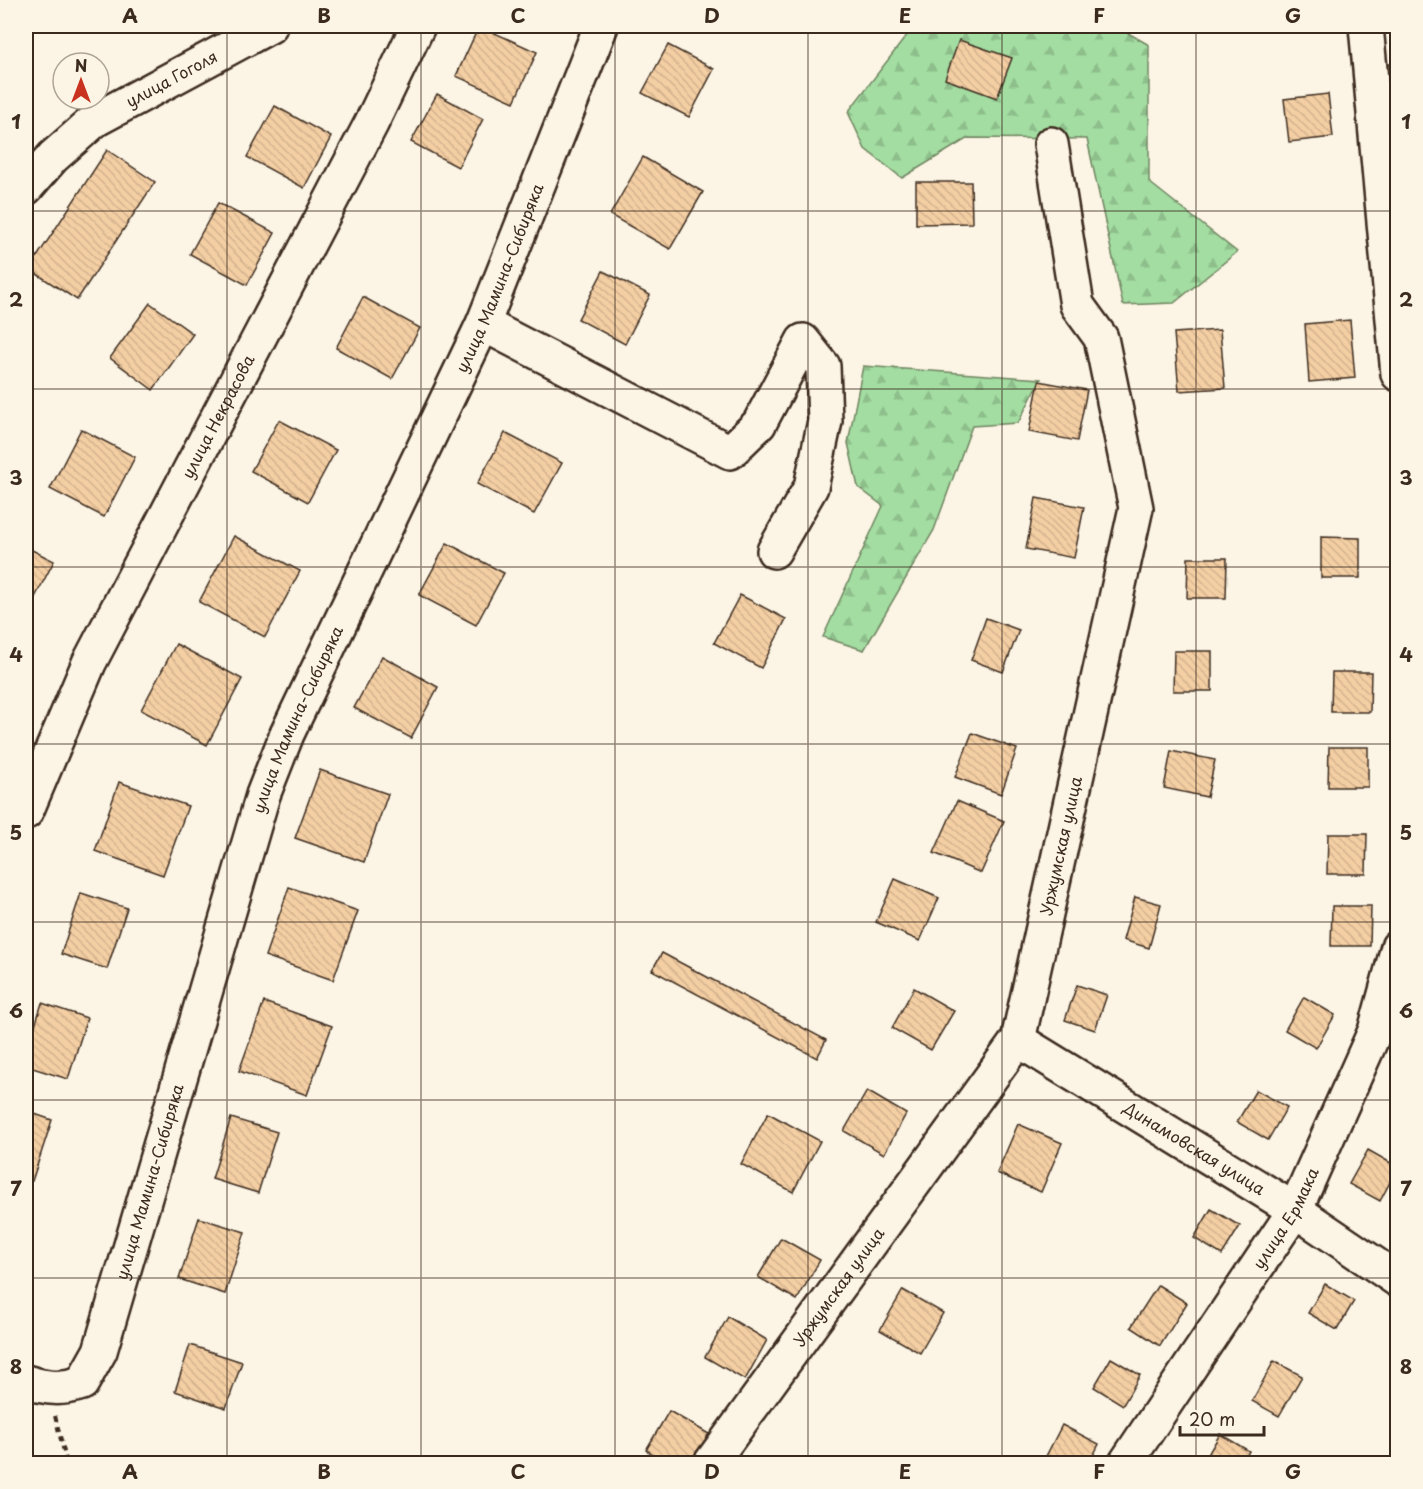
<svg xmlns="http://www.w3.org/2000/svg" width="1423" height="1489" viewBox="0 0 1423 1489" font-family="'Playpen Sans',sans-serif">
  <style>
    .forest { fill: url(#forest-firs); stroke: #6f8460; stroke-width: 1.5 }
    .building { fill: url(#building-back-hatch); stroke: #3b2a1e; stroke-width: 1.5 }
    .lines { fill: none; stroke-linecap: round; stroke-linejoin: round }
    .minor-casing { stroke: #3b2a1e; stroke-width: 38 }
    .path { stroke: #3b2a1e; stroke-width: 4; stroke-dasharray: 6 4.5; stroke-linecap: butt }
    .minor { stroke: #fcf5e5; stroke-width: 33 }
    .grid { fill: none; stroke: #3b2a1e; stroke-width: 1.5; stroke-opacity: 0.55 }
    .labels { text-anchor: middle; stroke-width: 6; stroke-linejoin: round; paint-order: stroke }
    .street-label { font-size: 16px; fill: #3b2a1e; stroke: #fcf5e5 }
    .neatline { fill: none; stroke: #3b2a1e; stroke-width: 2 }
    .grid-label { font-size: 20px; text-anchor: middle; font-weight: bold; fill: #3b2a1e }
  </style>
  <defs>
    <pattern id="forest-firs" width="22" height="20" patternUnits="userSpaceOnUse" patternTransform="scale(1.5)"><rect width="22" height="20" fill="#a3dda2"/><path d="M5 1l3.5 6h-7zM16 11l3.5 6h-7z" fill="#8dbe8b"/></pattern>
    <pattern id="building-back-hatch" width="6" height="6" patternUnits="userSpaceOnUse" patternTransform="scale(1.5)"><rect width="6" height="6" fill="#f4cfa4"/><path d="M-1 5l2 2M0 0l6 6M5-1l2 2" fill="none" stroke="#d2b28d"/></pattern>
  </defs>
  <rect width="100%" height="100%" fill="#fcf5e5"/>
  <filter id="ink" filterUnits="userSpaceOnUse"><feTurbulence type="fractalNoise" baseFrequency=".0167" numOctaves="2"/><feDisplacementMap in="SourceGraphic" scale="12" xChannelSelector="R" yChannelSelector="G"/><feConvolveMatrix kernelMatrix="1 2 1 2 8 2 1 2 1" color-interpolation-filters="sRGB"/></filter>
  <g filter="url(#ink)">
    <g class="forest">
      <path d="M914,26H1116L1149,45V182L1237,252L1174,303L1123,305L1087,139L968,138L902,178L865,149L848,112Z"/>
      <path d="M863,366L1041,379L1018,423L972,426L934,530L864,650L823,637L883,506L858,487L848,443Z"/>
    </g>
    <g class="building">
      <path d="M479,26L537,52L514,102L456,76Z"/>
      <path d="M959,40L1012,58L997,98L945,79Z"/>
      <path d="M668,45L714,69L689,117L642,93Z"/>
      <path d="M1388,64H1398V107H1392Z"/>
      <path d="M437,94L483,119L458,167L411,142Z"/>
      <path d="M1328,94L1333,137L1289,142L1284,99Z"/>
      <path d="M275,106L331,137L304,188L247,157Z"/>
      <path d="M1398,137V180L1392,181L1388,138Z"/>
      <path d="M107,150L155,182L77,300L29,269Z"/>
      <path d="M643,157L703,192L670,249L610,215Z"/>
      <path d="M916,182H971L972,223L916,224Z"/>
      <path d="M218,203L275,233L247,285L190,254Z"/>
      <path d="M603,271L650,295L625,344L578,319Z"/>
      <path d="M363,297L420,328L392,379L336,348Z"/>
      <path d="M150,303L193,334L153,390L110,358Z"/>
      <path d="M1350,320L1355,378L1309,382L1305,324Z"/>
      <path d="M1220,330L1225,388L1179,391L1174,333Z"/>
      <path d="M1039,381L1087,390L1077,441L1029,432Z"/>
      <path d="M279,420L336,450L308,502L251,471Z"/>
      <path d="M81,429L135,457L104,517L50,489Z"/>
      <path d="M505,433L562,463L534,514L477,484Z"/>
      <path d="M1036,498L1084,507L1074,558L1026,549Z"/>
      <path d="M234,536L300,571L265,637L199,602Z"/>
      <path d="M1321,537L1360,538V578H1321Z"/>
      <path d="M447,543L504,573L476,625L419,595Z"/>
      <path d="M26,547L54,561L31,605L26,602Z"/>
      <path d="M1188,558H1227L1226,598H1187Z"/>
      <path d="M740,595L786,619L761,668L714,643Z"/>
      <path d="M986,618L1019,630L1003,672L971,660Z"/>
      <path d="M176,644L242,679L207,745L141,710Z"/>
      <path d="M1174,651H1212V691H1173Z"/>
      <path d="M382,656L438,687L411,738L354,708Z"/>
      <path d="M1332,672H1371L1370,712H1331Z"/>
      <path d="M972,733L1017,749L1001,794L955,777Z"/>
      <path d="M1329,747H1368V787H1328Z"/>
      <path d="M1171,751L1215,760L1207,797L1164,788Z"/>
      <path d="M320,770L388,794L364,862L295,838Z"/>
      <path d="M119,782L188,806L163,875L95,851Z"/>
      <path d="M957,801L1004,821L981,873L934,853Z"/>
      <path d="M1328,834H1367L1366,874H1327Z"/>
      <path d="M895,879L939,898L920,941L876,922Z"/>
      <path d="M289,887L358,911L333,980L265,956Z"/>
      <path d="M81,893L127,908L107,969L61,954Z"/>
      <path d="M1135,897L1161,904L1149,948L1123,940Z"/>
      <path d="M1332,906H1371L1370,946H1331Z"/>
      <path d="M662,953L826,1040L817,1058L652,970Z"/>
      <path d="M1077,985L1107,995L1095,1030L1065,1020Z"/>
      <path d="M914,988L954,1011L931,1050L892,1028Z"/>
      <path d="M1304,997L1335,1015L1316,1048L1285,1030Z"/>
      <path d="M264,1002L332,1026L307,1095L239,1071Z"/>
      <path d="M42,1003L87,1018L68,1079L26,1066V1054Z"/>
      <path d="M1256,1090L1287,1107L1268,1140L1237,1122Z"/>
      <path d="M867,1091L906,1114L884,1154L844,1131Z"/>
      <path d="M26,1111L52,1120L32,1181L26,1179Z"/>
      <path d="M768,1113L820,1141L793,1192L741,1164Z"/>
      <path d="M231,1118L277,1132L258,1193L212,1179Z"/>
      <path d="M1018,1124L1062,1143L1041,1192L997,1173Z"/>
      <path d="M1368,1150L1398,1167L1380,1201L1349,1184Z"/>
      <path d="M1211,1209L1240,1226L1222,1255L1194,1238Z"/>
      <path d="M199,1218L245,1232L225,1294L179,1279Z"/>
      <path d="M781,1238L820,1260L797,1300L758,1277Z"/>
      <path d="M1325,1284L1354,1301L1337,1330L1308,1313Z"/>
      <path d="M1158,1285L1187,1303L1160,1346L1131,1327Z"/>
      <path d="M903,1290L943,1313L920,1353L880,1330Z"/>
      <path d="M728,1317L767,1340L745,1380L705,1357Z"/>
      <path d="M190,1345L242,1362L226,1408L175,1391Z"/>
      <path d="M1111,1358L1140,1375L1123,1405L1094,1387Z"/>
      <path d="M1274,1361L1302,1376L1279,1416L1252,1401Z"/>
      <path d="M669,1411L709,1434L691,1464H669L646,1450Z"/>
      <path d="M1062,1425L1099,1444L1089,1464H1042Z"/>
      <path d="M1220,1434L1249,1451L1242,1464L1203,1463Z"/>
    </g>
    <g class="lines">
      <g class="minor-casing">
        <g id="minor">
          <path d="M1366,26L1398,374"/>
          <path id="s1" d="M26,188L53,157L95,120L270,26"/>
          <path d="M483,324L730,452L759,424L803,341L823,366L825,421L811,487L774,551"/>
          <path id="s2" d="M26,812L89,663L371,124L418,26"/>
          <path id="s3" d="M1018,1040L1295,1210L1398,1280"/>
          <path id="s4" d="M26,1382C47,1388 61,1390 82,1383L100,1351L263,795L287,734L483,324L601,26"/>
          <path id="s5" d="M710,1464L1018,1040L1136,508L1101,338L1077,305L1051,144"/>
          <path id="s6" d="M1125,1464L1295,1210L1375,1031L1398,947"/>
        </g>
      </g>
      <path class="path" d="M55,1416L67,1464"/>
      <use href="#minor" class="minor"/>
    </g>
  </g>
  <path class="grid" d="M227,26V1464M421,26V1464M615,26V1464M808,26V1464M1002,26V1464M1196,26V1464M26,211H1398M26,389H1398M26,567H1398M26,744H1398M26,922H1398M26,1100H1398M26,1278H1398"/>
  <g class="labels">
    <g class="street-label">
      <text dy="6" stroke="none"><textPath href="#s1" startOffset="184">улица Гоголя</textPath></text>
      <text dy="6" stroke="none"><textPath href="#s4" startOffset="1242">улица Мамина-Сибиряка</textPath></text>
      <text dy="6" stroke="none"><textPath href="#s2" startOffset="440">улица Некрасова</textPath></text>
      <text dy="6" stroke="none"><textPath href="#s4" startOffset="756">улица Мамина-Сибиряка</textPath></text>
      <text dy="6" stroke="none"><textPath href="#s5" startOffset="723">Уржумская улица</textPath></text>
      <text dy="6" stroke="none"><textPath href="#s3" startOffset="207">Динамовская улица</textPath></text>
      <text dy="6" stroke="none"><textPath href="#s4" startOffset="270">улица Мамина-Сибиряка</textPath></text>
      <text dy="6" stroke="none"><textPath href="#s6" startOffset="294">улица Ермака</textPath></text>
      <text dy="6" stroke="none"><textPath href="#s5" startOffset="219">Уржумская улица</textPath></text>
    </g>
  </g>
  <rect width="1423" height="1489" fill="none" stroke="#fcf5e5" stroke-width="66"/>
  <g transform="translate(81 81)"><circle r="28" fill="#fcf5e5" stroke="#afa495" stroke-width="1.5"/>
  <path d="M0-4.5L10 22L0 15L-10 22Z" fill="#c8321e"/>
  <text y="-9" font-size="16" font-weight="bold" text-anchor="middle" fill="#3b2a1e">N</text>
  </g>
  <path d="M1180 1426v9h84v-9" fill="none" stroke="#3b2a1e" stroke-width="3"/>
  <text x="1189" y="1426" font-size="18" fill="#3b2a1e" stroke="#fcf5e5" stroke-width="4.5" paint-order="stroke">20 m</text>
  <rect x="33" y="33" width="1357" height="1423" class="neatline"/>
  <g class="grid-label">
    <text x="130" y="23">A</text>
    <text x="324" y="23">B</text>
    <text x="518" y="23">C</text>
    <text x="712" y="23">D</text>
    <text x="905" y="23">E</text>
    <text x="1099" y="23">F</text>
    <text x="1293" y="23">G</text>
    <text x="16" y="129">1</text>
    <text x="1406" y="129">1</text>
    <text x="16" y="307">2</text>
    <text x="1406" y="307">2</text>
    <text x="16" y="485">3</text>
    <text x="1406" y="485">3</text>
    <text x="16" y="662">4</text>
    <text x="1406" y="662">4</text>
    <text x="16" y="840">5</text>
    <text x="1406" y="840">5</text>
    <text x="16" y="1018">6</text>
    <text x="1406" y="1018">6</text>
    <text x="16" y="1196">7</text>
    <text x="1406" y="1196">7</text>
    <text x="16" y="1374">8</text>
    <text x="1406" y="1374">8</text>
    <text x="130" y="1479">A</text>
    <text x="324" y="1479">B</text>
    <text x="518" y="1479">C</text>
    <text x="712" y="1479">D</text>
    <text x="905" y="1479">E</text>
    <text x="1099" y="1479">F</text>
    <text x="1293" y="1479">G</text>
  </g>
</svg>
